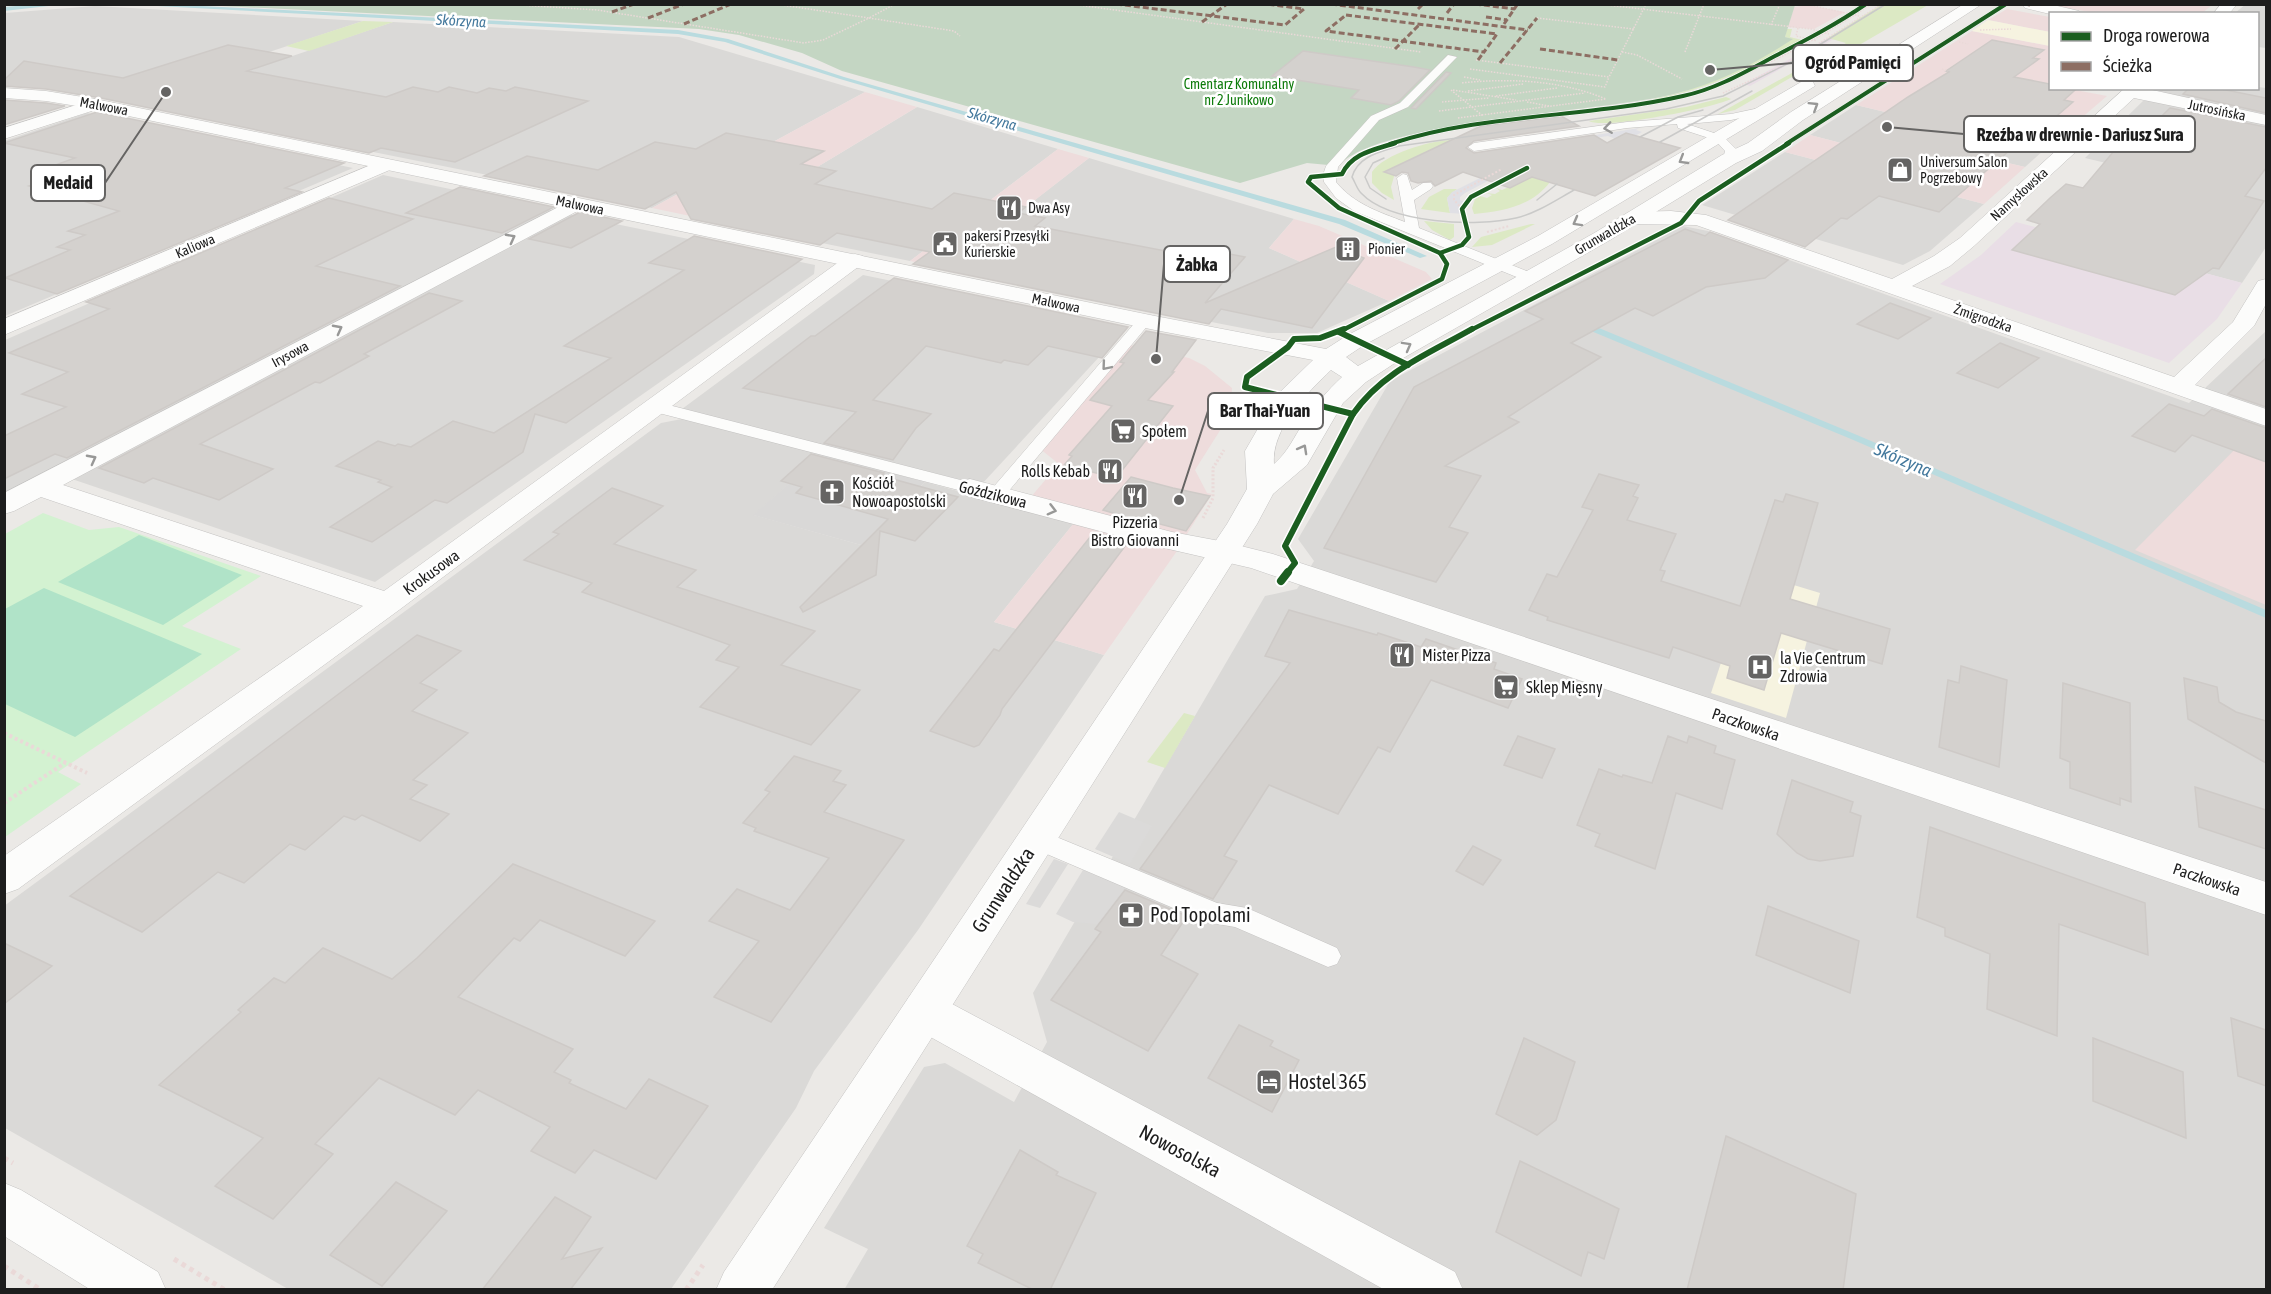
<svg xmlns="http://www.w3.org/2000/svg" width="2271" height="1294" viewBox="0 0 2271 1294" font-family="'Asap Condensed',sans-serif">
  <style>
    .residential { fill: #dad9d7 }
    .commercial { fill: #eedcdc }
    .industrial { fill: #e9dee6 }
    .education { fill: #f6f3e0 }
    .religious { fill: #d9d8d7 }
    .grass { fill: #dce9c4 }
    .cemetery { fill: #c4d6c3 }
    .park { fill: #d3f2d1 }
    .pitch { fill: #b0e3c8 }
    .parking { fill: #dbdad9 }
    .plaza { fill: #e0e0e5 }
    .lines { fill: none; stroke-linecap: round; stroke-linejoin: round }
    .stream { fill: #b9dbdf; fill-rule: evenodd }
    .building { fill: #d4d1ce; stroke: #cecac7; stroke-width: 1.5 }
    .service-casing { stroke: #c4c3c2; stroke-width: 1 }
    .minor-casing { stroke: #c4c3c2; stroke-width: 1 }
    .tertiary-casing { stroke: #c4c3c2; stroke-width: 1 }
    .path-far4 { stroke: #ead9d8; stroke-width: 1.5; stroke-dasharray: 1.5 1.5; stroke-linecap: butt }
    .path-far3 { stroke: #ead9d8; stroke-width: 2; stroke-dasharray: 2 2; stroke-linecap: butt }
    .path-far2 { stroke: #ead9d8; stroke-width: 3; stroke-dasharray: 2 2; stroke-linecap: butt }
    .path-far1 { stroke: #ead9d8; stroke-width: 4; stroke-dasharray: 3 3; stroke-linecap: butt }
    .path { stroke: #ead9d8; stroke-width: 5; stroke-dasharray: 4.5 4.5; stroke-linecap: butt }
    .service { fill: #fcfcfb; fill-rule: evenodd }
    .minor { fill: #fcfcfb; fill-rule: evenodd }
    .tertiary { fill: #fcfcfb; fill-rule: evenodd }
    .tram { stroke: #cacac9; stroke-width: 1.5 }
    .quiet { stroke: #8d6e63; stroke-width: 3; stroke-dasharray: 6 3; stroke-linecap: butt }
    .cycleway-far3-casing { stroke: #fff; stroke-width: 5 }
    .cycleway-far2-casing { stroke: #fff; stroke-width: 7 }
    .cycleway-far1-casing { stroke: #fff; stroke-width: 9 }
    .cycleway-casing { stroke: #fff; stroke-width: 12 }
    .cycleway-far3 { stroke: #1b5e20; stroke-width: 4 }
    .cycleway-far2 { stroke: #1b5e20; stroke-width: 4.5 }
    .cycleway-far1 { stroke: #1b5e20; stroke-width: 6 }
    .cycleway { stroke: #1b5e20; stroke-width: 8 }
    .oneway { stroke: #989897 }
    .labels { text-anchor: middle; stroke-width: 5; stroke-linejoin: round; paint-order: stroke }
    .far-park-label { font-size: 14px; fill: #0d7b0b; stroke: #fff }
    .far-street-label { font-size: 14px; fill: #1d1d1d; stroke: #fff }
    .far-poi-label { font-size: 14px; fill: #1d1d1d; stroke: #fff; text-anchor: start }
    .far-water-label { font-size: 15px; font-style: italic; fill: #44799d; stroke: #fff }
    .poi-label { font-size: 16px; fill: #1d1d1d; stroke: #fff; text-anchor: start }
    .street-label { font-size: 16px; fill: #1d1d1d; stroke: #fff }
    .water-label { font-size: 18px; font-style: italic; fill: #44799d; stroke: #fff }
    .near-street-label { font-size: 20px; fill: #1d1d1d; stroke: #fff }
    .near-poi-label { font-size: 20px; fill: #1d1d1d; stroke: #fff; text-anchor: start }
    .leader { fill: none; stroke: #656463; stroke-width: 2 }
    .callout-dot { fill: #656463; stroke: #fff; stroke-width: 2 }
    .callout { fill: #fff; stroke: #656463; stroke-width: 2 }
    .callout-label { font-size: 18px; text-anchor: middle; font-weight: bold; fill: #1d1d1d }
  </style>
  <rect width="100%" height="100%" fill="#ebe9e6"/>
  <g class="residential">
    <path d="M2246,4L2266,5V48L2258,47V14L2235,13Z"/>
    <path d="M95,6L363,21L120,101L5,82V13Z"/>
    <path d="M393,22L679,37L865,92L652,208L145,106Z"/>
    <path d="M2258,87L2266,88V115L2166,94L2156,89L2258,88Z"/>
    <path d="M2143,101H2156L2266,124V247L2242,283L2114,249L2178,180L2085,158Z"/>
    <path d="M1856,105L2044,150L2025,167L1974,155L1953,172L1810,135Z"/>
    <path d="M917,107L1058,149L910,261L724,223Z"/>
    <path d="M87,113L184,133L353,168L5,316L4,141Z"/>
    <path d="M1785,152L1984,204L1930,251L1903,265L1702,205Z"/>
    <path d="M1089,158L1294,219L1269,248L1389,301L1317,333H1268L1124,305L1018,213Z"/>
    <path d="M383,175L556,211L5,496V340Z"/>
    <path d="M567,214L815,265L814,274L375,582L66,477Z"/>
    <path d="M1683,226L1708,231L2189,403L2266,331V1289L844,1290L868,1249L824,1228L924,1067L945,1063L1014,1102L1047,1042L1033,993L1265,596L1297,589L1314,561L1298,539L1390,381Z"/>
    <path d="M863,275L1125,329L981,485L682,409Z"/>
    <path d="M687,418L823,454L754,515L861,545L925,482L1074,523L994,622L1104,655L918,930L814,1071L796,1108L671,1289H288L5,1128L4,906L661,423Z"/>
  </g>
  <g class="commercial">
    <path d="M2047,5H2212L2201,14L2097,13Z"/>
    <path d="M1802,6H1812L1845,12L1814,29L1788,27L1794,7Z"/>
    <path d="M2007,9L2050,17V32L1988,20Z"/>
    <path d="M1972,31L2050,46V88L2070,89L2107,96L2044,150L1856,105Z"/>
    <path d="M865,92L917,107L724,223L652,208Z"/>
    <path d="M1810,135L1953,172L1974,155L2025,167L1984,204L1785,152Z"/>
    <path d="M1058,149L1089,158L948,268L910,261Z"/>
    <path d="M1294,219L1319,226L1426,272L1432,279L1389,301L1269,248Z"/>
    <path d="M1130,345L1189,358L1205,366L1232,388L1231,413L1195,470L1207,493L1212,494L1185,537L1030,498L1059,464L1039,448Z"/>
    <path d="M2257,427L2266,430V605L2135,550Z"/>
    <path d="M1074,523L1177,551L1104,655L994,622Z"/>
  </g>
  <g class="industrial">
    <path d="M1828,38L1834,39L1750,86L1744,84Z"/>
    <path d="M2016,222L2242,283L2217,319L2169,363L1940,284L1981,255Z"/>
  </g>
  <g class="education">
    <path d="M1988,20L2050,32V46L1972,31Z"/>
    <path d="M1751,572L1820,593L1786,718L1711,693Z"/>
  </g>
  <path class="religious" d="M823,454L925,482L861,545L753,515Z"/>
  <g class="grass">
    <path d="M1882,4L1928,5L1842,55L1811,66L1735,110L1718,114L1846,43L1828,38Z"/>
    <path d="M363,21L393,22L309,51L286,46Z"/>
    <path d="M1787,29H1792L1790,37L1802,40C1744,71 1707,91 1641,102L1679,93L1713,81L1792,39L1785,37Z"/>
    <path d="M1726,97L1731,99C1713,108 1603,130 1589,121L1686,107Z"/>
    <path d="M1452,140L1397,166L1391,187L1394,200L1382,193L1372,183V172C1384,154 1431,140 1452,140Z"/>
    <path d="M1532,177L1550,182C1532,206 1502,212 1474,214L1472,208L1475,199L1480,196L1487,198L1492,195L1486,193L1495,194L1500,191L1496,188L1502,190Z"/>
    <path d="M1444,189H1457L1447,198L1450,213L1421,209L1429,197Z"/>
    <path d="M1424,221L1454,224V237L1450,240L1432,230Z"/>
    <path d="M1531,224H1535L1492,245L1472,247L1481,237Z"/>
    <path d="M1184,713L1195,716L1165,768L1147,762Z"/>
  </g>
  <path class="cemetery" d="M201,5H1795L1785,37L1793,39C1756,63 1721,82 1678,93C1610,112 1376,120 1339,166L1307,163L1240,183L842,71L802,53L739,35L699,29Z"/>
  <path class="park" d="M43,513L89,530L119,527L261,576L182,626L241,649L58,772L81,784L5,837V534Z"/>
  <g class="pitch">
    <path d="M139,535L242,575L163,625L58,582Z"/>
    <path d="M44,588L202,654L75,737L5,704V609Z"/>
  </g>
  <g class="parking">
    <path d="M1119,812L1152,826L1130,864L1095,849Z"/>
    <path d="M1054,859L1068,864L1040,908L1026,904Z"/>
    <path d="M1083,870L1126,887L1098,924L1073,922L1056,914Z"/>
  </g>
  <path class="plaza" d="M1639,128L1636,130L1642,132L1577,167L1616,139L1608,136L1575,141L1541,171L1510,188L1488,181L1465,193L1460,197V200L1464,201L1465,214L1450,213L1447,198L1452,192L1494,171L1534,145Z"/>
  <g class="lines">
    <g class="stream">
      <path d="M39,4H66L4,11V7Z"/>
      <path d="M164,4L678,30L728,39L844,77L1345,220L1427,256L1420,258L1339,224L840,79L725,42L678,34L120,4Z"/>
      <path d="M1582,321L1857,435L2266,610V618L1851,439L1579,326L1578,324Z"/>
    </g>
  </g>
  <g class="building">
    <path d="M1992,40L2044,50L2033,58L2039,59L2014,77L2050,84V88L2075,90L2064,100L2073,102L2023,145L2017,144L1939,212L1879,196L1847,219L1841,218L1805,247L1728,220L1908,97L1949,72L1946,71Z"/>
    <path d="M228,45L292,56L247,71L386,97L413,87L438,92L449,87L477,93L489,88L506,91L515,87L588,101L455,162L381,148L369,153L101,98L46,89L4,86V80L24,61L123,78Z"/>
    <path d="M1303,51L1414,67L1430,70L1399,101L1391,105L1351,98L1359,90L1272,76Z"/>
    <path d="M1446,72L1451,73L1416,109L1411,108Z"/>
    <path d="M2189,88H2216L2266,98V113L2183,94Z"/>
    <path d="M4,100L46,103L65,106L4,125Z"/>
    <path d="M2170,108L2266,127V168L2245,196L2264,201L2219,269L2213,268L2175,295L2012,250L2040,224L2027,220L2050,198L2066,184L2083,188L2114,151L2119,152L2122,147L2128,149Z"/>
    <path d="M97,112L344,163L285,188L302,192L57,294L5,278L70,250L57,247L85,235L68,231L119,211L29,186L56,177L36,172L75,158L4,143Z"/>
    <path d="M1561,116L1579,126L1474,141L1466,148L1474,153L1594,135L1607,143L1626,133L1680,148L1595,196L1532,177L1510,188L1463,172L1435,186L1431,181L1418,183L1411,181L1408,173L1402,172L1396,176L1384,172L1481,126Z"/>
    <path d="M726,133L824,151L801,164L836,171L815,184L932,209L954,193L1026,207L1018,213L1045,218L1035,226L1181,254L1189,246L1245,257L1205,303L1336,247L1364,258L1312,328L1221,309L1209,324L913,264L930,252L837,233L820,245L691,219L676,192L645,209L484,176L527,156L598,170L655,142L696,149Z"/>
    <path d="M460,187L554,207L502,233L406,213Z"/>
    <path d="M329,198L413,219L316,266L400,286L67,458L55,454L4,479V436L66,407L22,394L68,372L9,353L109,309L86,302Z"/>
    <path d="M580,212L622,221L571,248L529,239Z"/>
    <path d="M1685,229L1705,236L1710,232L1788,260L1765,278L1706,287L1653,316L1635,308L1571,343L1601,357L1508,417L1519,422L1445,466L1481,476L1449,527L1468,533L1436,582L1324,548L1414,387L1543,319L1525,311Z"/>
    <path d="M694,236L802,259L566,423L535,414L523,452L447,503L435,500L372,542L330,527L392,487L378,482L381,480L336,466L378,441L395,446L398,444L411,447L453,421L494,433L611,358L564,346L684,270L649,263Z"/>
    <path d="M894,278L1128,327L1102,358L1048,346L1028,365L1004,360L1001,363L926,346L873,400L931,414L916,428L893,460L824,443L856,412L743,388L811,336H815Z"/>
    <path d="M429,293L462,301L364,354L369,356L320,383L315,382L200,444L273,469L219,500L153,478L144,483L99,468Z"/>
    <path d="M1890,303L1931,318L1898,339L1857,324Z"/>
    <path d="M1146,331L1196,340L1172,372H1174L1148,400L1173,406L1116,478L1064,465L1072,456L1069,455L1112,406L1090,400L1124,363L1120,362Z"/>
    <path d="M2000,343L2039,358L1998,388L1957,373Z"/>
    <path d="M2266,358V407L2228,394Z"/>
    <path d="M2169,404L2204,416L2212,409L2266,428V462L2192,435L2175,452L2132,436Z"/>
    <path d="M811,454L884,473L882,476L958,497L915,541L880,531L876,575L803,612L800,607L888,519L796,493L802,487L781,481Z"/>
    <path d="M1599,474L1639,485L1633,496L1638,498L1627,520L1676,534L1660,570L1665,571L1661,581L1740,606L1775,500L1783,502L1786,494L1818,503L1790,599L1890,629L1882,664L1781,633L1764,690L1727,678L1730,666L1673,647L1669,658L1547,620L1548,617L1529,610L1547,574L1557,577L1593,510L1582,507Z"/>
    <path d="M1131,477L1173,488L1210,496L1186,531L1145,520L1143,522L1103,510Z"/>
    <path d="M612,488L663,506L614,544L696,570L677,587L815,631L781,665L860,690L811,745L700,707L739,667L716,660L730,645L582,592L592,583L524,560L559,534L553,532Z"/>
    <path d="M1094,532L1129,541L1002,709L1000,715L979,745L974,747L930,731L994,649L999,651Z"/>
    <path d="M1289,610L1377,635L1378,633L1421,647L1426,639L1496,663L1494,669L1522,679L1508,708L1431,680L1390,752L1378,747L1338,814L1269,785L1224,856L1237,861L1213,899L1140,869L1290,663L1265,656Z"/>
    <path d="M417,635L461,651L420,683L437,690L412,711L468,733L413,780L427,785L410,799L449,814L420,841L362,815L355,820L344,816L305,850L290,844L244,883L218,872L142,932L70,896Z"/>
    <path d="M1961,666L2007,680L1999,767L1939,747L1948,680L1959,683Z"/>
    <path d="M2184,678L2217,687L2219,702L2236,712L2266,721V763L2188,719Z"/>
    <path d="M2063,683L2130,703L2131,802L2120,798V805L2070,788V762L2060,758Z"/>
    <path d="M1518,736L1555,749L1542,778L1504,765Z"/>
    <path d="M1668,736L1687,743L1689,736L1716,746L1714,753L1735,760L1722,809L1676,793L1655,869L1595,846L1600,834L1577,825L1599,769L1622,777L1623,775L1652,783Z"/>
    <path d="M794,756L841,771L833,781L846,785L824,812L904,840L771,1022L714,997L759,941L709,921L737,889L790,910L829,858L754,831L756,828L743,823L770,792L765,790Z"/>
    <path d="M1792,780L1853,802L1850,812L1861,816L1853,856L1820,861L1808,859L1797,853L1777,834Z"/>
    <path d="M2195,787L2266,810V849L2199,827Z"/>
    <path d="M1930,827L2145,903L2148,955L2059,924L2057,1036L1987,1009L1990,954L1945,936V928L1917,917Z"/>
    <path d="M1473,846L1501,860L1483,885L1456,871Z"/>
    <path d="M513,864L655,921L625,956L540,920L520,941L514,938L458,997L573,1049L554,1072L571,1080L569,1083L626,1109L649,1079L708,1106L656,1179L594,1150L575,1173L531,1151L550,1127L478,1090L455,1115L379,1078L315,1144L333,1154L273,1219L215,1186L263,1138L159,1085L241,1012L238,1010L274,978L285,983L323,948L392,979L417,958Z"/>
    <path d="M1125,890L1187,916L1161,955L1198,974L1148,1051L1051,1000L1101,932L1095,929Z"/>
    <path d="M1768,906L1859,941L1850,993L1756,955Z"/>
    <path d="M4,943L52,966L4,1004Z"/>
    <path d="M2231,1018L2266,1030V1086L2238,1076Z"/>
    <path d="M1239,1025L1273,1041L1270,1046L1299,1060L1272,1112L1208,1078Z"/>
    <path d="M1524,1038L1575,1062L1556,1120L1537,1135L1496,1114Z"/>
    <path d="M2093,1038L2183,1072L2186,1138L2093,1101Z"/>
    <path d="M1726,1136L1856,1194L1843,1290H1687Z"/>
    <path d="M1020,1150L1058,1172L1056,1175L1096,1193L1050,1290H1034L978,1263L983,1254L967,1246Z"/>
    <path d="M1520,1161L1619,1209L1604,1259L1588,1252L1581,1276L1496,1232Z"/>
    <path d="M396,1182L447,1211L382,1286L330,1255Z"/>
    <path d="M555,1197L591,1217L562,1259L602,1248L570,1290H482Z"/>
  </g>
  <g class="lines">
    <g class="service-casing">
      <g id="service">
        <path d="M1448,55L1457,57L1408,107L1379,120L1338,167L1336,182C1354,204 1379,212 1405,222L1397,178L1403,174L1407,175L1412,190L1423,183H1431L1433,186L1431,189L1414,200L1419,228L1534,274L1536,277L1534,280H1524L1354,211L1336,198L1324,182L1323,175L1326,166L1371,116L1400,103Z"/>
        <path d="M1769,106L1773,107V111L1731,120L1687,124L1723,136L1737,150L1735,159L1729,163L1723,159L1725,151L1715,140L1678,128L1677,124L1627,128L1474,151L1468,147L1474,143L1627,122L1731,114Z"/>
        <path d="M1144,317L1149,318L1151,321L1149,324L1002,499H990L987,495L990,491L1139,318Z"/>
        <path d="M657,402L976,484L979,488L976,492L970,493L651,411L649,407L651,403Z"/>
        <path d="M1037,829L1217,903L1247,908L1337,948L1341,956L1337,964L1328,967L1235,927L1206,922L1028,846L1025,839L1028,832Z"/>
      </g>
    </g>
    <g class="minor-casing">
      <g id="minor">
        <path d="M2049,4L2079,11L2081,14H2050L2025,8L2023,5Z"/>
        <path d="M2221,4H2237L2229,14H2213Z"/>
        <path d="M2125,88H2143L2266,115V125L2134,98L1974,246L1950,266L1912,286L2174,377L2233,322L2258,281L2266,279V304L2254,326L2195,385L2266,409V426L1696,225L1633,224L1626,222L1623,218L1626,214L1633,212L1671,211L1706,215L1892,279L1934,256L1960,238Z"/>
        <path d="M95,99L101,100L104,104L101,108L4,139V128Z"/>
        <path d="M385,159L392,161L394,165L392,169L4,335V319Z"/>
        <path d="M576,198L583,200L586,204L583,208L63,485L384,591L847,256L855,254L863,256L866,261L399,610L18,889L4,894V856L363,606L41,497L14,511L4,514V493Z"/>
        <path d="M970,479L1172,532L1225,542L1273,554L2266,882V915L1251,568L1160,547L960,494L956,488L960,482Z"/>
        <path d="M924,992L939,997L1455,1272L1463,1290H1385L909,1025L902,1011L909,997Z"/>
        <path d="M4,1183L21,1190L158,1272L166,1290H91L4,1236Z"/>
      </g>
    </g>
    <g class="tertiary-casing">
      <path id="tertiary" d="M1964,4H1982L1803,120L1762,151L1736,163L1610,240L1398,361L1366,382L1343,403L1307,465L1273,494L1257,524L772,1290H716L724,1272L1227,524L1247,489L1245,451L1278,394L1313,360L1155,330L95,109L46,101L4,98V88L46,91L95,99L1155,316L1326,349L1348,335L1538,236L1801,82H1813L1815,86L1552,244L1364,345L1346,357L1358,366L1596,232L1722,155L1748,143L1791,112ZM1331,370L1342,377C1327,391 1315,405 1304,422C1294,437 1288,452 1274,464C1271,429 1307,393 1331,370Z"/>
    </g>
    <g class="path-far4">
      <path d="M505,4L597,10L804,43L823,40L869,18L954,31L960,36"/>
      <path d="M775,4L869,18L895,4"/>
      <path d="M1071,4L1421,52"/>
      <path d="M1599,4L1811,29L1829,34"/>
      <path d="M1715,4H1726"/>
      <path d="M1805,4L1859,16"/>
      <path d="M1537,18L1634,29"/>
      <path d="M1771,25L1780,4"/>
      <path d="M1798,28L1796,36L1817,41"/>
      <path d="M1980,30L2011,29"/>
      <path d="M1959,42L1968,44"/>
      <path d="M1622,52L1637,55L1682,79"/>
      <path d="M1685,52L1704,4"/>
      <path d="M1476,60L1609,77L1646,4"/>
      <path d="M1470,69L1605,87L1609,77"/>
      <path d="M1942,69L1948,71"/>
      <path d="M1464,77L1480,80"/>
      <path d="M1451,90L1483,116"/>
      <path d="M1453,90L1516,100"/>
      <path d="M1468,91L1523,84"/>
      <path d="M1723,93L1784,65L1882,4"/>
      <path d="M1697,94C1756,71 1819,40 1871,4"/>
      <path d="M1496,96L1557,88"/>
      <path d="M1442,102L1489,98"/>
      <path d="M1527,102L1549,106"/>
      <path d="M1439,111L1585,93"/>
      <path d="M1458,118L1606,99C1560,80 1510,78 1461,83"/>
    </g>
    <g class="path-far3">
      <path d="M1462,209L1454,200V195L1502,169"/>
      <path d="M1487,232L1509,226"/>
    </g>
    <path class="path-far2" d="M1203,518L1213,498V468L1224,450"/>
    <g class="path-far1">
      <path d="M4,733L87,773"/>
      <path d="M4,803L65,763"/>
    </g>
    <g class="path">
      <path d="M4,1158L13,1163"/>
      <path d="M174,1259L225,1290"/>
      <path d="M4,1266L41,1290"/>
      <path d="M686,1290L703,1265"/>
    </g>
    <use href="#service" class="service"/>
    <use href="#minor" class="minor"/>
    <use href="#tertiary" class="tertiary"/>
    <g class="tram">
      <path d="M1640,137L1678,117L1703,110"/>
      <path d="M1660,142L1752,91"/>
      <path d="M1384,158L1373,163L1365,177L1370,188L1386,199"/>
      <path d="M1574,190C1556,200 1537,213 1516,218C1477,227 1390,224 1361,193C1357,189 1355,182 1352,177C1358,156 1380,152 1399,146L1666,109L1723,96L1793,61L1886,4"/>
      <path d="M1537,200L1557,184"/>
    </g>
    <g class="quiet">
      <path d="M1116,4L1285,25L1304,9L1267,4"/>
      <path d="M1331,4L1528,30"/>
      <path d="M1475,4L1515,9"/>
      <path d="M2025,4L2030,5"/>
      <path d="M1418,9L1423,4"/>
      <path d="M612,12L634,4"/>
      <path d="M1447,13L1454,4"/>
      <path d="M1346,15L1497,34L1484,52L1326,31Z"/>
      <path d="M1486,17L1507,20"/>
      <path d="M648,18L684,4"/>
      <path d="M1202,22L1227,4"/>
      <path d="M684,24L731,4"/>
      <path d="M1504,24L1517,5L1512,4"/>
      <path d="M1395,49L1420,24"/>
      <path d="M1540,49L1618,60"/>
      <path d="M1478,60L1484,52"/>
      <path d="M1500,63L1537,18"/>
    </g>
    <g class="cycleway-far3-casing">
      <g id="cycleway-far3">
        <path d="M1390,144C1484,113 1587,118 1683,96C1716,89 1745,72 1775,56C1806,40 1837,24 1866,4"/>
        <path d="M1786,144L2006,4"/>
      </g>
    </g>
    <g class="cycleway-far2-casing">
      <g id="cycleway-far2">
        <path d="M1440,253L1462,245L1469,237L1462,209L1471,197L1527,168"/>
        <path d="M1341,331L1442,279L1447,264L1440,253L1339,208L1308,182L1311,177L1342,174C1352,153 1374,150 1395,143"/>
        <path d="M1469,331L1681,223L1699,201L1789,143"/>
      </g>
    </g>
    <g class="cycleway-far1-casing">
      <g id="cycleway-far1">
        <path d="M1344,329L1320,338L1294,339L1288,347L1247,377L1245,387L1353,414"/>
        <path d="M1339,332L1408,365"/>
        <path d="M1287,573L1295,563L1285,546L1353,414C1382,372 1428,354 1472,329"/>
      </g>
    </g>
    <g class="cycleway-casing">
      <path id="cycleway" d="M1281,581L1288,572"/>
    </g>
    <use href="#cycleway-far3" class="cycleway-far3"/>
    <use href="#cycleway-far2" class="cycleway-far2"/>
    <use href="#cycleway-far1" class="cycleway-far1"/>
    <use href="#cycleway" class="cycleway"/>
  </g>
  <defs><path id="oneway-chevron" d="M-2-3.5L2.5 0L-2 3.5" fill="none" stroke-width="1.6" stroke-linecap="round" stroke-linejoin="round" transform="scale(1.5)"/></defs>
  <g class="oneway">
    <use href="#oneway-chevron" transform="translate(1814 106) rotate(-32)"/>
    <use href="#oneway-chevron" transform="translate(1608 128) rotate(172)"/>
    <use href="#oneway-chevron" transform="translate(1683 160) rotate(149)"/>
    <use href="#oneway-chevron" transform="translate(1577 222) rotate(151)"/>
    <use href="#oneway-chevron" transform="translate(511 238) rotate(-28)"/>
    <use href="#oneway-chevron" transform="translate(338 329) rotate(-28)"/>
    <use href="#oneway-chevron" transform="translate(1407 346) rotate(-29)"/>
    <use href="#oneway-chevron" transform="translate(1106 366) rotate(130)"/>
    <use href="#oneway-chevron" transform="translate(1303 449) rotate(-61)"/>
    <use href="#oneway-chevron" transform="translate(92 459) rotate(-28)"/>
    <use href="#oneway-chevron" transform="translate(1052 510) rotate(15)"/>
  </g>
  <defs>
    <g id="shop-square" transform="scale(1.35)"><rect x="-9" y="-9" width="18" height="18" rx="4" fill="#656463" stroke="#fff"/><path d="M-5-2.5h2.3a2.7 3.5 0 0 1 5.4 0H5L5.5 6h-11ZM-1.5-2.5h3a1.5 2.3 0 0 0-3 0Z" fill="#fff"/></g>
    <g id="restaurant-square" transform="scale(1.35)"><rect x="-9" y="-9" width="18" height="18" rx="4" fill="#656463" stroke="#fff"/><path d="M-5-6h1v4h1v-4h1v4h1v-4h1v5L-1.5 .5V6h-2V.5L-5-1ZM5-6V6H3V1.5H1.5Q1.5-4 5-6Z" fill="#fff"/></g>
    <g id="civic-square" transform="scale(1.35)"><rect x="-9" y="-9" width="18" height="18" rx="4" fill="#656463" stroke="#fff"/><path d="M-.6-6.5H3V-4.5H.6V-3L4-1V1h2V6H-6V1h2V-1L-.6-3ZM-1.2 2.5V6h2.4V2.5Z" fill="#fff"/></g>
    <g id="building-square" transform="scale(1.35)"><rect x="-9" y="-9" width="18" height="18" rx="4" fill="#656463" stroke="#fff"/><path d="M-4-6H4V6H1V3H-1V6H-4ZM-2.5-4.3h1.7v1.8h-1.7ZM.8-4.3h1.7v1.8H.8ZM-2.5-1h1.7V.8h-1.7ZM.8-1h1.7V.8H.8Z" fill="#fff"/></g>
    <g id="supermarket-square" transform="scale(1.35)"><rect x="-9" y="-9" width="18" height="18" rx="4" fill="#656463" stroke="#fff"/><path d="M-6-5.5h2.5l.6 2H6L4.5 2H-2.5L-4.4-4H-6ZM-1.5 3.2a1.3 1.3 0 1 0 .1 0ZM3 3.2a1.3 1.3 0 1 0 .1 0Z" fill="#fff"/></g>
    <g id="church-square" transform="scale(1.35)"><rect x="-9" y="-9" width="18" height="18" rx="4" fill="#656463" stroke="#fff"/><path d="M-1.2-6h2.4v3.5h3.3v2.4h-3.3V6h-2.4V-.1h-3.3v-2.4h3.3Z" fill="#fff"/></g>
    <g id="hospital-square" transform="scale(1.35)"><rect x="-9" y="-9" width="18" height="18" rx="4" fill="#656463" stroke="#fff"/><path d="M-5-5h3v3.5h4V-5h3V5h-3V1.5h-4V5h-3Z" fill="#fff"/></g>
    <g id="pharmacy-square" transform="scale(1.35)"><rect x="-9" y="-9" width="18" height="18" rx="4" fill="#656463" stroke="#fff"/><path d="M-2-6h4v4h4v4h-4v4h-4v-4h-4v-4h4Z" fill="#fff"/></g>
    <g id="hotel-square" transform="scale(1.35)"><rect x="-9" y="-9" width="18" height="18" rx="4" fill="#656463" stroke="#fff"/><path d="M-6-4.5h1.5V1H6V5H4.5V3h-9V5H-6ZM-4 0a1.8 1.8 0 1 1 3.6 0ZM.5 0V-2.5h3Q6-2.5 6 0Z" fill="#fff"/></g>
  </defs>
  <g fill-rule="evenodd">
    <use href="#shop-square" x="1900" y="170"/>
    <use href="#restaurant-square" x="1009" y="208"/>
    <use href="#civic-square" x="945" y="244"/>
    <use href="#building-square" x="1348" y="249"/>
    <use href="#supermarket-square" x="1123" y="431"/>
    <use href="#restaurant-square" x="1110" y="471"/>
    <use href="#church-square" x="832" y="492"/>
    <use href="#restaurant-square" x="1135" y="496"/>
    <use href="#restaurant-square" x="1402" y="655"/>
    <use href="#hospital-square" x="1760" y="667"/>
    <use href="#supermarket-square" x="1506" y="687"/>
    <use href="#pharmacy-square" x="1131" y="915"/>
    <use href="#hotel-square" x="1269" y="1082"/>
  </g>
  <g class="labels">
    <g class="far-park-label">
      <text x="1239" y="89">Cmentarz Komunalny<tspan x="1239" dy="16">nr 2 Junikowo</tspan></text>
    </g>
    <g class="far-street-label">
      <text transform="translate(104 106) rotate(11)" y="5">Malwowa</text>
      <text transform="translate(2217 110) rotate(12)" y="5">Jutrosińska</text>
      <text transform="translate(2019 194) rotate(-42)" y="5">Namysłowska</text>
      <text transform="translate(580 205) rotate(12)" y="5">Malwowa</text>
      <text transform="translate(1605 234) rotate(-30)" y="5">Grunwaldzka</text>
      <text transform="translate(195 246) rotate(-23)" y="5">Kaliowa</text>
      <text transform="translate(1056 303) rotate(12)" y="5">Malwowa</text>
      <text transform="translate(1983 318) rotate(19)" y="5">Żmigrodzka</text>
      <text transform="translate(290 354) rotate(-28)" y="5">Irysowa</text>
    </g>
    <g class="far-poi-label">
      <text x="1920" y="167">Universum Salon<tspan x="1920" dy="16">Pogrzebowy</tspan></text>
      <text x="1028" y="213">Dwa Asy</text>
      <text x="964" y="241">pakersi Przesyłki<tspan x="964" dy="16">Kurierskie</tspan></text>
      <text x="1368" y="254">Pionier</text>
    </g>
    <g class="far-water-label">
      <text transform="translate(461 21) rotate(3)" y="5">Skórzyna</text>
      <text transform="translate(992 119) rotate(16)" y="5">Skórzyna</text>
    </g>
    <g class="poi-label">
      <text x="1142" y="437">Społem</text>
      <text x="1090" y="477" text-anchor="end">Rolls Kebab</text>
      <text x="852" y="489">Kościół<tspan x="852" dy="18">Nowoapostolski</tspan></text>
      <text x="1135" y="528" text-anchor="middle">Pizzeria<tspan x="1135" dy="18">Bistro Giovanni</tspan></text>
      <text x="1422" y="661">Mister Pizza</text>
      <text x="1780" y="664">la Vie Centrum<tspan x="1780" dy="18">Zdrowia</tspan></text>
      <text x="1526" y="693">Sklep Mięsny</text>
    </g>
    <g class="street-label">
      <text transform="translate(993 494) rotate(14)" y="6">Goździkowa</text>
      <text transform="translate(431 572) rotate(-36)" y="6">Krokusowa</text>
      <text transform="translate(1746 724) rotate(19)" y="6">Paczkowska</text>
      <text transform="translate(2207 879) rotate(19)" y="6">Paczkowska</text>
    </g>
    <g class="water-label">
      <text transform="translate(1903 460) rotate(23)" y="6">Skórzyna</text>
    </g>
    <g class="near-street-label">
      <text transform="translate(1003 890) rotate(-57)" y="7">Grunwaldzka</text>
      <text transform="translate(1180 1151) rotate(28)" y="7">Nowosolska</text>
    </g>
    <g class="near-poi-label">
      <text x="1150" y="922">Pod Topolami</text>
      <text x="1288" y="1089">Hostel 365</text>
    </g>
  </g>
  <path class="leader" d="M1710 70L1793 63M1887 127L1964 134M166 92L105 183M1156 359L1164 264M1179 500L1208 411"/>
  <g class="callout-dot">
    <circle cx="1710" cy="70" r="6"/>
    <circle cx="1887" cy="127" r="6"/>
    <circle cx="166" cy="92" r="6"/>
    <circle cx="1156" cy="359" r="6"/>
    <circle cx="1179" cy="500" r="6"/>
  </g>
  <g class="callout">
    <rect x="1793" y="45" width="120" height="36" rx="6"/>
    <rect x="1964" y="116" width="231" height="36" rx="6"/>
    <rect x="31" y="165" width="74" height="36" rx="6"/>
    <rect x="1164" y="246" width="66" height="36" rx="6"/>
    <rect x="1208" y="393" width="115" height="36" rx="6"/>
  </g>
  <g class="callout-label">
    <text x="1853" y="69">Ogród Pamięci</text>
    <text x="2080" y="141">Rzeźba w drewnie - Dariusz Sura</text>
    <text x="68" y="189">Medaid</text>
    <text x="1197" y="271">Żabka</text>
    <text x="1265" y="417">Bar Thai-Yuan</text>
  </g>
  <rect width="2271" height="1294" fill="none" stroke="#1d1d1d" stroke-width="12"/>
  <rect x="2049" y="12" width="210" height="78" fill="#ffffff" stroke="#a5a5a5" stroke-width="1.5"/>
  <rect x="2061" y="32" width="30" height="9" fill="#1b5e20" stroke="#a5a5a5" stroke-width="1.5"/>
  <text x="2103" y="42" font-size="18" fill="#1d1d1d">Droga rowerowa</text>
  <rect x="2061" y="62" width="30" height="9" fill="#8d6e63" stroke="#a5a5a5" stroke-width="1.5"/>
  <text x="2103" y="72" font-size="18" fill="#1d1d1d">Ścieżka</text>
</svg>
